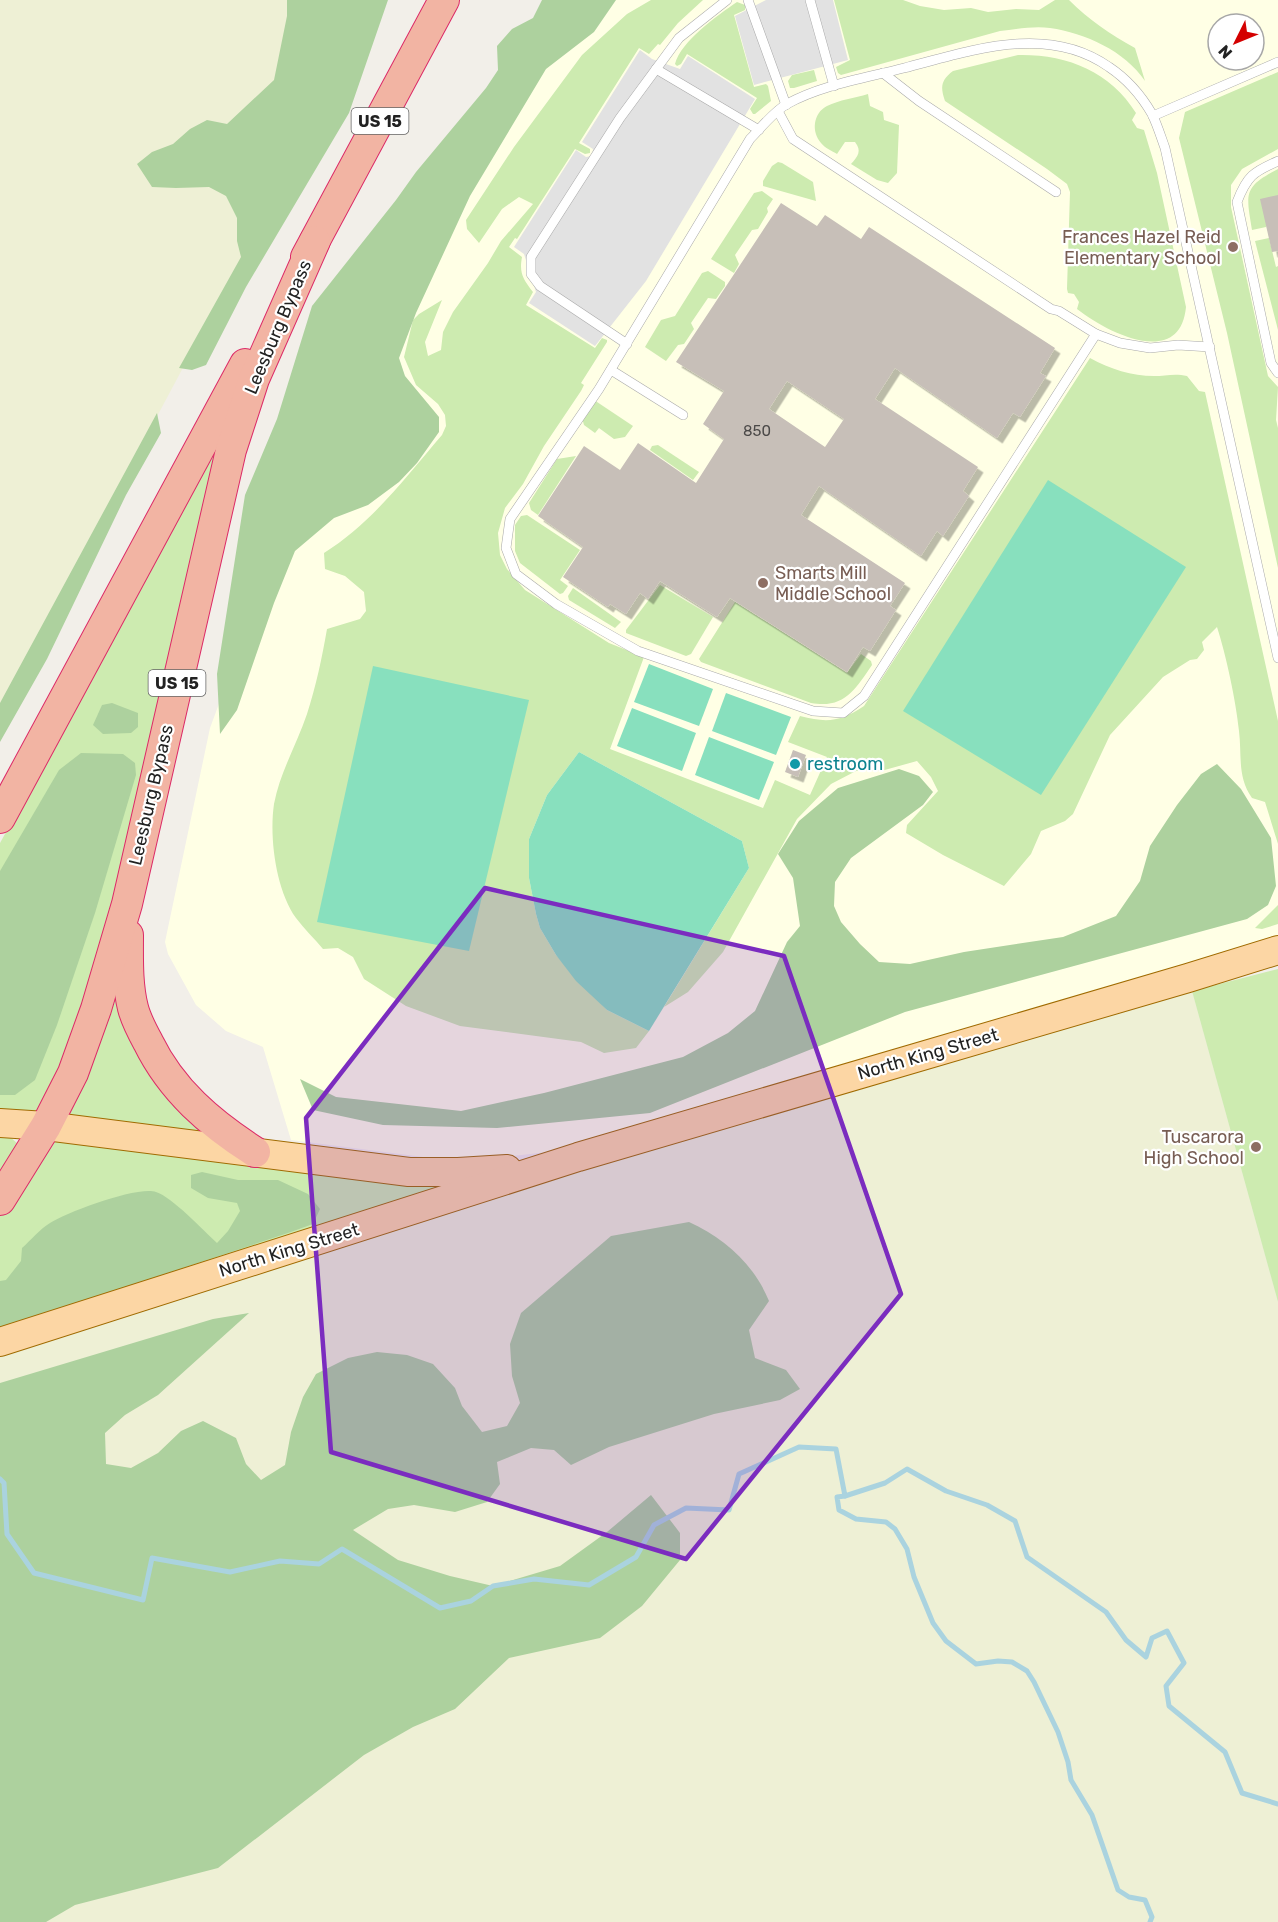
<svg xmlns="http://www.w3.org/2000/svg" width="1278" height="1922" viewBox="0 0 1278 1922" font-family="Rubik,sans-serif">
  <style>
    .education { fill: #ffffe5; fill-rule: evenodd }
    .farmland { fill: #eef0d5 }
    .grass { fill: #cdebb0 }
    .forest { fill: #add19e }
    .pitch { fill: #88e0be }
    .parking { fill: #e2e2e2 }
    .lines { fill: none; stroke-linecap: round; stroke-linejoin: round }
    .stream { stroke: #aad3df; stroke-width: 5 }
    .building { fill: #c7bfb8; fill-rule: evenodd; filter: url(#shadow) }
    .service-casing { stroke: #a9a9a9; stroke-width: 10 }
    .primary-casing { stroke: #a06b00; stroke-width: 30 }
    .trunk-casing { stroke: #dc2a67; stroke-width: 32 }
    .service { stroke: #fff; stroke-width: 9 }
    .primary { stroke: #fcd6a4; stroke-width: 28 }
    .trunk { stroke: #f2b4a3; stroke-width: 30 }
    .marked { fill: #7b2cbf; fill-opacity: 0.2; stroke: #7b2cbf; stroke-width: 4.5; stroke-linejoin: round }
    .education-dot { fill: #8d6e63; stroke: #fff; stroke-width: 2 }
    .culture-dot { fill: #0f9aa8; stroke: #fff; stroke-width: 2 }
    .labels { text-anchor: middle; stroke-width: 4.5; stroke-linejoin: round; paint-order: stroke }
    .number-label { font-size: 15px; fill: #4b4948 }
    .shield { fill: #fff; stroke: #646464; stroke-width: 1.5 }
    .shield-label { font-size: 16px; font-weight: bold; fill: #222 }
    .education-label { font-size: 18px; fill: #785e54; stroke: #fff; text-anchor: end }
    .street-label { font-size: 18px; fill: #222; stroke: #fff }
    .culture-label { font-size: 18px; fill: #0d838f; stroke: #fff; text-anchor: start }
  </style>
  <defs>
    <filter id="shadow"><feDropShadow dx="5.5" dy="5.5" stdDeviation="0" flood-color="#0004"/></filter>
  </defs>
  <rect width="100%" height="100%" fill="#f2efe9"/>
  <path class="education" d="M567,0H1278V948L592,1147L495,1158L439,1159L291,1140L263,1047L226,1031L196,1005L168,954L165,942L210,728L271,563L357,388ZM1218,24H1254V60H1218Z"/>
  <g class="farmland">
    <path d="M0,0H379L0,711Z"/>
    <path d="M1192,991L1278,1302V1922H0V1355L575,1168Z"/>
  </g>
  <g class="grass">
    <path d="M651,0H703L678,23L660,45L658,44L649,54L639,48L579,143L590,149V153L585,154L575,149L517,239L515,238L509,247L522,257C519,273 523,279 533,292L526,305L595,348L602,338L607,340V342L581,383L584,385L581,391L544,446L523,484L505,508L498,533L500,555L507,569L525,590L609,643L644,657L610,749L763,808L775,780L810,795L827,757L788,742L800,716C827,723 840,722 864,706L1090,358C1110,369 1132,376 1154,376C1165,376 1175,373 1187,376L1199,391L1205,392L1278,721V844L1265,802L1252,798C1237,777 1242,755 1239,731C1236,701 1226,655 1217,627L1202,642L1204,650L1197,659L1190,660L1163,677L1110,735L1073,814L1065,821L1041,831L1031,854L1004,886L943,855L906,833L907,825L938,791L931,777L917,761L881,771H856L831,784L797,819L723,952L688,992L664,1007L749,868L742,841L579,752L547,795L529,839V878L536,914L540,928L556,955L607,1010L649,1031L636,1048L604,1053L581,1042L460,1026L406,1006L364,979L353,957L338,948L323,949C315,939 304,929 296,918C276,890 269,838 274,804C280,772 297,744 307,714C316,686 322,658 327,629L360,619L366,611L364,592L345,576L325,569L324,553C372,523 405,478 442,435L446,426L445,415L438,404L416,385L404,357L413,320L419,314L442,300L425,342L428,356L441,350L443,332L453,312L488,263L501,241L533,204L519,197L502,209L479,243L467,229L466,220L514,147L582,55L627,14Z"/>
    <path d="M834,0H903L920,6L944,10L971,8L988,12L1016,9L1039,10L1055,0H1069C1089,20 1110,34 1135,48L1145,81C1125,51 1085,33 1050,28C1034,26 1016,29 1000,31L841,75L838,73L836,67L850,60Z"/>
    <path d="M737,2L745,5V10L734,15L754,87L766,84L768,86L771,101L755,114H753L750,109L757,98L687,54L681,64L677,66L675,64C681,41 718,15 737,2Z"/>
    <path d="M1018,55C1066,54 1110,71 1136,113L1132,120L1137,128L1144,130L1157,173L1186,307C1180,370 1106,332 1077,309L1079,302L1074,294L1068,293L1067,289L1070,192L1067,184L1047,169L945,101C940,87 941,80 953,71Z"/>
    <path d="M814,70L817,81L794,88H790L788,81L792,75Z"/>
    <path d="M1278,72V149L1242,169L1231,185V207L1268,376L1278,387L1276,420L1278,428V568L1227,333L1179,138L1185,112Z"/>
    <path d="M868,94L870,106L883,112L884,120L899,125L897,173L888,183L877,180L851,164C858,156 862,151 855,142H845L837,154C832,151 825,148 821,143C811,132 813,113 827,106C839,100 855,98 868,94Z"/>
    <path d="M778,162L782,163L813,182L816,201L763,186V181L772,166Z"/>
    <path d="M1278,169V195L1266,227L1252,230C1246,193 1243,187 1278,169Z"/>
    <path d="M762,191L773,199L767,208L768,212L758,229L752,230L735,255L739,264L734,273L711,259L754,193Z"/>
    <path d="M1269,238L1276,267L1278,266V330L1255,241Z"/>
    <path d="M708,271L725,282V286L716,299L708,298L691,323L694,329L684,344L678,345L666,361L645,347L661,320L675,316L702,273Z"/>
    <path d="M248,375L135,804L97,963L75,1036L39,1115L0,1114V843L137,597Z"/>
    <path d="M594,400L633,426L625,437L614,439L599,428L595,433L584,425L582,418Z"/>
    <path d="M658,445L699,472L693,480L650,450L652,446Z"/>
    <path d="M576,456L538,515L531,510L529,503L557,459Z"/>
    <path d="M527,515L580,550L560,580L568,586L563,593L560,594L520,563L515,551V525L521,516Z"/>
    <path d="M660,585L713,617L691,654L686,656L626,633V630Z"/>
    <path d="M573,588L621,622L615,628L569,600L568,596Z"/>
    <path d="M735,602L847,673L861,654L871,661L872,665C855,690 844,709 811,703L701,662L699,659Z"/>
    <path d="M1278,905V924L1262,929L1255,928Z"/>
    <path d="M116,964L217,1140L60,1121Z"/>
    <path d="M1278,969V1302L1192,991Z"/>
    <path d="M49,1135L454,1182L0,1331V1214Z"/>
    <path d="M0,1136H9L18,1144L0,1182Z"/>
  </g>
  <g class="forest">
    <path d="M287,0H388L349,113L246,287L206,365L192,370L179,368L241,257L237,241V218L226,196L209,187L176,188L152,187L137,164L152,152L173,144L190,129L207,120L227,124L274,80L287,16Z"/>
    <path d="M542,0H616L594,32L546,69L470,196L416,313L399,358L405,376L439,417V432L417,463L399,482L368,505L334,518L295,551L274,603L237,710L220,734L217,674L245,495L277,419L312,306L396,200L416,172L486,88L498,70L497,46L512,29L533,18Z"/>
    <path d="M157,413L161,433L126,495L47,659L0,742V703Z"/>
    <path d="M112,703L138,713V727L131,733L103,734L93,725L102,705Z"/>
    <path d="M81,753L123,754L135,763L136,775L95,913L57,1025L35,1080L15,1095H0V871L59,770Z"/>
    <path d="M1217,764L1241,789L1271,838L1276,886L1268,905L1247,919L905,1012L650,1113L497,1128L383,1125L313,1110L300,1079L336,1097L461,1111L544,1093L683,1057L728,1033L755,1011L787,942L800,926L793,878L778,854L799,821L838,788L899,769L919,776L933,792L923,805L851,858L835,882L834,906L841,922L860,944L879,962L910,964L964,952L1063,937L1116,916L1140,881L1150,846L1177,805L1201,774Z"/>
    <path d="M202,1172L238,1180H278L308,1194L320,1209L313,1224L288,1233L0,1329V1281L6,1280L21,1261L22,1248C31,1240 40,1229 50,1223C68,1212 137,1186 156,1192C172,1197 203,1230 217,1243L228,1231L240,1211L237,1203L208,1198L191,1188V1175Z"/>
    <path d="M689,1222C724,1238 754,1264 769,1301L749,1330L755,1358L786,1370L800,1389L780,1400L714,1414L609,1447L571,1465L554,1450L531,1448L497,1462L500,1484L487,1502L455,1512L414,1505L388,1509L353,1530L398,1560L450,1576L493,1586L560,1566L607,1532L651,1495L680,1533V1560L642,1606L600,1638L509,1658L455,1709L413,1727L364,1755L218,1868L75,1905L46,1922H0V1383L213,1319L249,1313L158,1395L125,1415L105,1433L106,1464L131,1468L158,1453L181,1431L203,1421L236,1438L246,1464L261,1480L285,1465L291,1432L303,1397L316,1374L348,1358L377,1352L407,1355L433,1364L455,1388L462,1406L482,1432L507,1426L520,1403L512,1376L510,1344L521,1313L611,1236Z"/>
  </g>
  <g class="pitch">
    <path d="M1048,480L1186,567L1041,795L903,711Z"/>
    <path d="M649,664L713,689L699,726L634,702Z"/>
    <path d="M373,666L529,700L469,951L317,922Z"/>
    <path d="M726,693L791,717L776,755L712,731Z"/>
    <path d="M632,708L696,733L682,771L617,746Z"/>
    <path d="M709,737L774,762L759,800L695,775Z"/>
    <path d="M579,752L742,841L749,868L649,1031L607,1010L576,981L556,955L540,928L536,914L529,878V839L547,795Z"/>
  </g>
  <g class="parking">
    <path d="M766,0H833L848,60L754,85L735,16Z"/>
    <path d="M640,50L652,59L680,69L688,56L755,99L646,281L595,346L529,303L536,292L524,254L514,247L576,150L586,157L592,156L593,149L582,142Z"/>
  </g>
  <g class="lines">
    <g class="stream">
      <path d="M0,1479L4,1483L7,1534L34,1573L143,1600L152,1558L230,1572L280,1561L319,1564L342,1549L440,1608L471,1601L493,1586L534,1579L589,1585L636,1557L654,1525L686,1508L729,1510L739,1474L799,1447L836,1449L845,1496L885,1483L907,1469L946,1491L987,1505L1015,1521L1027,1557L1106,1612L1126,1640L1146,1657L1152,1638L1167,1631L1184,1663L1166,1686L1169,1706L1225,1752L1242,1793L1278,1804"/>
      <path d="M845,1496L837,1497L839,1510L856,1519L886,1522L895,1529L907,1549L914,1577L933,1623L946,1641L976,1664L998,1661L1012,1662L1027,1671L1034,1682L1058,1732L1068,1762L1071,1780L1092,1815L1118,1890L1129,1897L1145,1900L1152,1917L1150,1922"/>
    </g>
  </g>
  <g class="building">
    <path d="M1278,195V251L1272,252L1260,199Z"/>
    <path d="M781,203L817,226L825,215L861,239L869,227L1055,348L1040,373L1046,376L1020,417L1013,413L997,438L895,368L875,399L978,467L963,491L969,496L943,536L937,531L921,556L819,486L801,515L905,583L890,606L896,610L870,651L863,647L847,672L730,598L717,617L660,581L648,599L640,593L626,614L610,604L608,607L563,577L583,547L538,516L584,446L620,470L638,443L696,483L724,439L703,424L724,391L676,362ZM787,381L844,419L825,447L769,409Z"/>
    <path d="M793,750L806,755L798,777L785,772Z"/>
  </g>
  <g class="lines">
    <g class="service-casing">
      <g id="service">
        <path d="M748,0L786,105"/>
        <path d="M810,0L834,86"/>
        <path d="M656,69L759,130"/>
        <path d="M883,73L919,101L1056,192"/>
        <path d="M778,111L793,139L1051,309L1059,311L1096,334L1120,343L1150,348L1178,345L1210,347"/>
        <path d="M1153,116L1278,62"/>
        <path d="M1278,161C1253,172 1247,176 1237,202L1271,363L1278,373"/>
        <path d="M1096,334L864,696L843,713L813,711L638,651L556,604L516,574L506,548L510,519L599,389L750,139C761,128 773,112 787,104C821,85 866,78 904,68C970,51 1047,23 1109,67C1127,79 1141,95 1152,114C1157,124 1161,137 1165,148L1278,658"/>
        <path d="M627,344L540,286L531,274V257L620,118L679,38L727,0"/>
        <path d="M611,370L683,415"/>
      </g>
    </g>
    <g class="primary-casing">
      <g id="primary">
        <path d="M0,1123L46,1126L409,1172H458L507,1169"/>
        <path d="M0,1342L578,1157L1188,978L1278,950"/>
      </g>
    </g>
    <g class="trunk-casing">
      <g id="trunk">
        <path d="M306,257L444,0"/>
        <path d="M0,818L245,364"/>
        <path d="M128,935C128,959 127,984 133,1008C136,1020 142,1031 148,1042C172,1091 210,1123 255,1152"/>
        <path d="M0,1200L46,1126L73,1073L96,1009L127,904L231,450L254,379L315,241"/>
      </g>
    </g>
    <use href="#service" class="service"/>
    <use href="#primary" class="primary"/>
    <use href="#trunk" class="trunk"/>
  </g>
  <path class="marked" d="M485,888L784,956L901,1294L686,1559L331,1452L306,1118Z"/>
  <g class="education-dot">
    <circle cx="1233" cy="247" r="6"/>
    <circle cx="763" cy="583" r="6"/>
    <circle cx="1256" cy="1147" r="6"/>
  </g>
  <circle class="culture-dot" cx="795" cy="764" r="6"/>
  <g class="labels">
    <g class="number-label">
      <text x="757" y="436">850</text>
    </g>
    <g class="shield">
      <rect x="351.5" y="108" width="57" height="26" rx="4.5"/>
      <rect x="148.5" y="670" width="57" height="26" rx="4.5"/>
    </g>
    <g class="shield-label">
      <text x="380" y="127">US 15</text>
      <text x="177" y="689">US 15</text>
    </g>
    <g class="education-label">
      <text x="1221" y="243">Frances Hazel Reid<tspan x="1221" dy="21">Elementary School</tspan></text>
      <text x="775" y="579" text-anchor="start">Smarts Mill<tspan x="775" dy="21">Middle School</tspan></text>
      <text x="1244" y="1143">Tuscarora<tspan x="1244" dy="21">High School</tspan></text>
    </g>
    <g class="street-label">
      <text transform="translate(278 327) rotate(-67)" y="6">Leesburg Bypass</text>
      <text transform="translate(151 795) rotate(-77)" y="6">Leesburg Bypass</text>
      <text transform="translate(928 1054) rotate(-16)" y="6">North King Street</text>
      <text transform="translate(289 1250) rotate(-17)" y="6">North King Street</text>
    </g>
    <g class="culture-label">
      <text x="807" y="770">restroom</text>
    </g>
  </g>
  <g transform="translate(1236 42) rotate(227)"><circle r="28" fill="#ffffff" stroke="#a7a7a7" stroke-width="1.5"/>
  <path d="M0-4.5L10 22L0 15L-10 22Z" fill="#d40000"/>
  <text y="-9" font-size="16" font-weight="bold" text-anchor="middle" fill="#222222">N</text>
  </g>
</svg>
